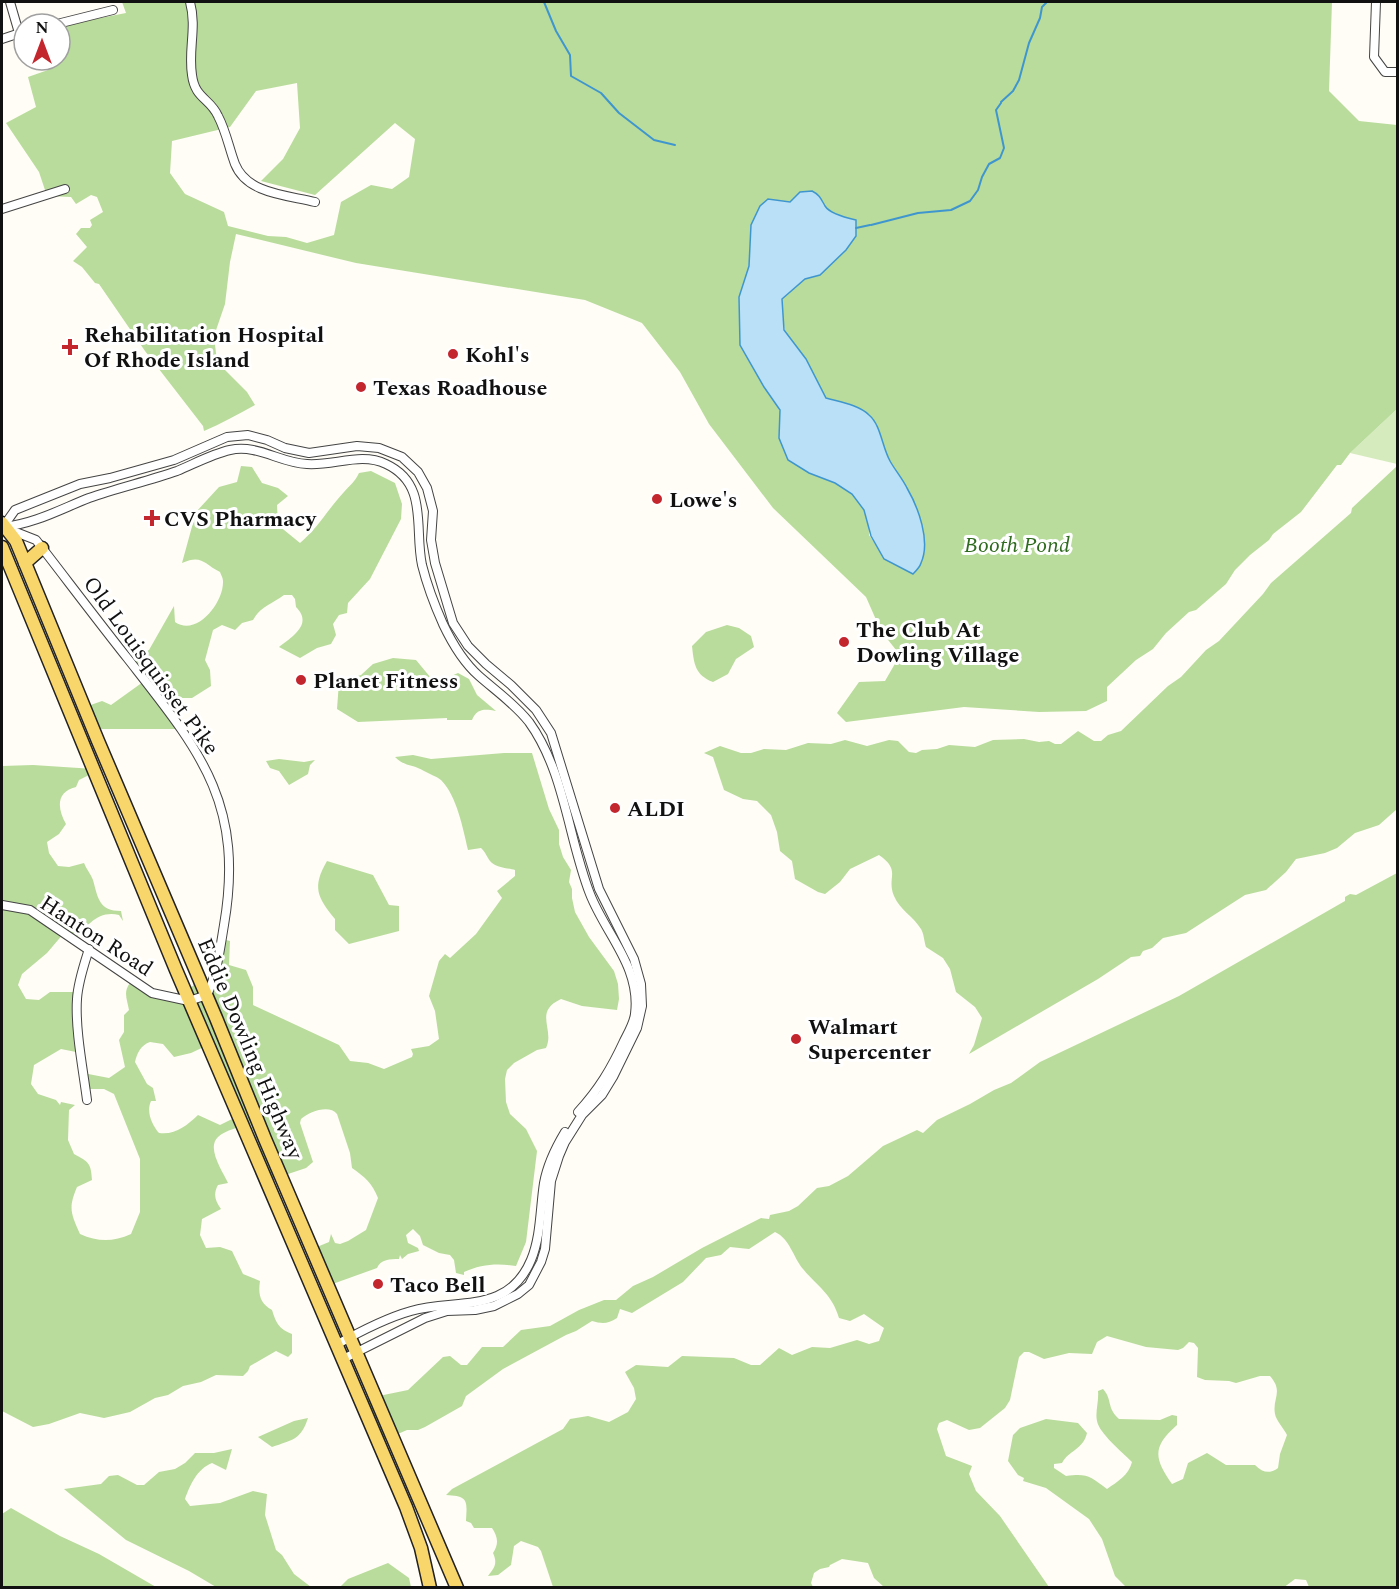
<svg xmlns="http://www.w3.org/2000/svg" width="1399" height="1589" viewBox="0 0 1399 1589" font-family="Spectral,serif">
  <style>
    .green { fill: #d5ebbd }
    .forest { fill: #b9dc9c; fill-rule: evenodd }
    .water { fill: #b9e0f7; stroke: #3f96cf; stroke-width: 1.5 }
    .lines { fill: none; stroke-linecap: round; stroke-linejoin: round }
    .stream { stroke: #3f96cf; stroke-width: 2 }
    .street-casing { stroke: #444; stroke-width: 10 }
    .primary-casing { stroke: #222; stroke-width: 15 }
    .street { stroke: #fff; stroke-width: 8 }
    .primary { stroke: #f9d66b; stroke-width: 12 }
    .poi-dot { fill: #c4262e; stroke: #fff; stroke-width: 2 }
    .labels { text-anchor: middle; stroke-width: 6; stroke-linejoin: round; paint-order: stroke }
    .poi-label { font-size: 22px; font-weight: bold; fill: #111; stroke: #fff; text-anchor: start }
    .park-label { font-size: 22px; font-style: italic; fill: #2f6b1f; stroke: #fff }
    .street-label { font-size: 22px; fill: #111; stroke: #fff }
  </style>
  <rect width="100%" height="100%" fill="#fffdf5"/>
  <path class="green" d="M1397,409V464L1350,453Z"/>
  <g class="forest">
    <path d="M122,2H1332L1329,91L1359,121L1397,125V409L1350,453L1341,465H1337L1301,512L1273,534L1269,540L1250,555L1235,570L1226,584L1196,610L1189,612L1166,633L1153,649L1136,660L1107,687V701L1086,711L1039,712L964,707L846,722L837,713L859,682L885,681L900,655L881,631L866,597L773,508L709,424L680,372L642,323L585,300L356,263L236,234L230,262L225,304L214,336L217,362L247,392L255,405C238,414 221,424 204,431L203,426L145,351L99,284L95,283L82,267L73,261L87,247L76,234L81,228H90L92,225L90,220L103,212L97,197L91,195L76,204L71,197L47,196L39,172L6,123L36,107L28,77L48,70L45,60H60V26L126,13ZM297,83L300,128L283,159L261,181L315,195L395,123L415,139L409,177L392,189L371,185L341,202L334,235L307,243L286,237L268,236L228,226L224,212L185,194L170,173L172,141L230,127L256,91ZM812,191C820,195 821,199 825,206C830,214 847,218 856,220V236L846,250L820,275L805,279L782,299C783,341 792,368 820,400L824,399L834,402L858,421L872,426L876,432L888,463L898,481L900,489C897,494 891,501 890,507C886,523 914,526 888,550L878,548L869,535L868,505L863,497L821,474L805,471L800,465L799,460L793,458L789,451L787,434L782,416L764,379L753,365L739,332V297L749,266L751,225L760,206L768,199L790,202L800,192Z"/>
    <path d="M241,466L252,467L262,483L278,488L288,496L277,505L278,525L300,543C318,528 328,509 344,492C350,485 355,482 359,473L371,471L395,483L402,504L401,519L370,579L348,603L347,613L339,615L333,624L336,635L331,644L317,648L300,658L279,647C293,636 313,624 296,607L295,599L292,595H284C272,604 261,606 253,620L242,623L235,630L222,625L213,630L205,660L210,670L211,686L192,698H181L167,711L179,729H94L85,707L102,701L111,705L143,682L130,660L149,650L174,606L175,622C197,637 224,602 223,581C223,578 221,575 220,572C204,564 202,554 182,563L196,512L219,487L237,482Z"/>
    <path d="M1397,466V809L1379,825L1355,833L1337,848L1325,853L1296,859L1286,872L1266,890L1245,895L1186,933L1163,938L1152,948L1143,951L1140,956L1131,957L1098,979L969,1054L974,1045L982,1018L975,1007L956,992L950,969L943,958L926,947C924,941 924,934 921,929C913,916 900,910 894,896C886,877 902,871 879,855L850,869L840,882L825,894L818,892L795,879L792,861L780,851L777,832L771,815L757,801L743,799L724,790L713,757L704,753L720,746L741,753H751L764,749L786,750L808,743L831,744L845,740L867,746L889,740L898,741L909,752L916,753L922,750L937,749L949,745L975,747L993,740L1024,739L1039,742L1049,741L1055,744H1061L1078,731L1094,741H1101L1108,735L1121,731L1168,686L1181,677L1206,650L1219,641L1263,594L1271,583L1351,513L1352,508Z"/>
    <path d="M727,625L739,628L751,636L754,647L736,659L728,674L713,682C695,675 694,664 692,646L706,632Z"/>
    <path d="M393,658L416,660L431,678L442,680L458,673L469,679L477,695L496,711C485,709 477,708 472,720H447V718L358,722L337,709L339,682L361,675L373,664Z"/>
    <path d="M504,753H532L549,809L559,830V844L563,857L571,870L569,882L572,889V898L575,912L589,937L614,971L618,984L619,999L617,1010L582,1006L561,999C533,1012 555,1029 546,1048L537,1050L514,1063L507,1070L505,1079L506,1102L510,1114L526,1129L537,1151L526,1242L516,1266C498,1263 481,1264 464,1272V1275L456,1273L454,1260L450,1255L439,1253L423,1245L420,1236L413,1229L406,1235L408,1243L418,1248L419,1251L408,1254L402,1259L400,1255L399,1259C390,1259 381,1259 377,1268L327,1286L312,1249L329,1242L331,1234L335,1243L340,1244L348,1241L366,1230L378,1198C372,1183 365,1177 352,1168L350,1153L337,1114C329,1104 309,1112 301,1119L300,1123L313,1162L306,1168L273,1179L250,1123C241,1127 225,1130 218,1137C206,1148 223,1172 228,1183L218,1185C213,1194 215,1201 221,1209L202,1219L200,1235L206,1248L220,1247L232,1251L243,1274L260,1281C258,1295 260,1303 272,1310C276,1323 279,1329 292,1334V1353L288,1357L276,1351L250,1366L248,1371L243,1376L216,1375L201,1382L183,1386L168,1395L155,1398L130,1412L104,1418L80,1413L49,1424L33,1427L2,1411V766L33,765L94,769L93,773L79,780L76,787C56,792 57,808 66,824L59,834L47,842L49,853L58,866L69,867L84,863C86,869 91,874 93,880C98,898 99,911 121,911L123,921L119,915C98,910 87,926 74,940L64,933L47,953L22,974L18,985L26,999L39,1000L50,992H77L81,1053L61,1049L34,1065L31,1084L38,1094L56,1100L60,1105L61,1102L75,1105L69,1110L68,1140L74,1154C89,1162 91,1163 92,1180L77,1187C68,1208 71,1214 80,1234C98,1242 113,1242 131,1234L140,1212V1159L114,1094L104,1089H86L83,1073L109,1078L125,1067L119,1040L124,1032V1015L129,1010C127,999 123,992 130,983C147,996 166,999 187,1002L186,989L193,986L195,971L213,999L215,963L222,939L230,941L229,965L246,970L253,987V1005L339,1045L350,1061L368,1063L384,1069L412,1057L413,1054L411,1049L429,1046L439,1039L435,1011L429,996L439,961L445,954L450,958L476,934L502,898L497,891L515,876V870C509,868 495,868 490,861C487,857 486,853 481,848L468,850C463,829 457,796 441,780C436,776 429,774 424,771C413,764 405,767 395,757L413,755L431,759ZM150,1042L163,1044L174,1057L191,1053L208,1045L238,1116L220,1125L198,1115C186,1126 176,1135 159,1133C152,1125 146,1112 151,1101H156L153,1088L147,1084L135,1062C137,1053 141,1045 150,1042Z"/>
    <path d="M279,759L304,762L315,760L310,765L308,774L289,785L279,771L270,768L266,761Z"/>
    <path d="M327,861L373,875L389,905L399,906V931L349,944L335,930V919C317,897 312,887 327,861Z"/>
    <path d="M1397,873V1587H1309L1306,1580L1295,1579L1283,1588L1126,1587L1115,1576L1102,1539L1089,1519L1046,1488L1023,1481L1024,1478L1018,1475L1008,1461L1013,1435L1020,1428L1046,1419L1078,1423L1087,1433C1083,1450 1069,1450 1062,1463L1054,1464V1468L1066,1476C1087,1473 1090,1476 1107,1489C1117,1482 1129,1475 1132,1462C1122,1452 1099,1433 1097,1421C1095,1413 1099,1401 1098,1391L1103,1389C1113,1400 1106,1407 1119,1419L1160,1420L1172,1415L1177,1416V1425C1152,1447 1154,1458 1172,1484L1183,1479L1188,1463L1207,1453L1226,1465H1255C1263,1473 1270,1474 1278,1468L1280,1454L1287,1435C1284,1429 1276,1420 1275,1414C1272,1398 1284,1392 1270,1376H1260L1236,1383L1229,1381L1205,1380L1197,1377L1198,1348L1194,1343L1189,1342L1183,1348L1178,1350L1146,1347L1107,1336L1097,1342L1092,1354L1069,1353L1044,1359L1029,1352H1024L1019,1357L1010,1400L1005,1408L980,1428L969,1430L947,1420L939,1423L937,1429L946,1456L972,1466L969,1474L976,1491L1000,1516L1049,1587H884L874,1578L868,1563L842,1559L830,1565L829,1567L820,1569L814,1573L811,1583L813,1587H553L541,1551L538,1547L521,1541L514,1546L511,1565L498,1575L488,1576C494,1568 498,1564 493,1553C499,1544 498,1537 492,1528H474L471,1523L466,1521C467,1501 469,1496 446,1495L452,1489L563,1429L570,1419L588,1416L609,1422L628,1412L636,1399L634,1388L625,1372L636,1365L668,1367L682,1356L734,1358L751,1365H760L779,1348L792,1355L812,1347L830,1348L857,1340L869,1344L879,1341L884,1328L864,1314L850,1321L839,1318C832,1294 818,1287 803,1269C793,1257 790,1239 775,1232L749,1249L730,1247L721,1255L706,1258L683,1282L632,1313L620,1309L617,1318C608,1324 602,1324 592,1321L576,1331L566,1335L503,1369L466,1396L462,1406L425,1427L418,1430H407L377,1443L359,1400L408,1390L443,1357L450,1356L461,1365H467L482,1347H503L521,1330L550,1326L579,1310L604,1300H616L633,1286L653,1277L702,1248L761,1218L769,1219L770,1215L789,1211L798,1206L817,1188L829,1186L848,1176L883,1146L917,1130L923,1133L937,1120L970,1104L994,1090L1011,1083L1040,1062L1179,996L1345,901V897L1350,894L1356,895Z"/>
    <path d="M308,1418C301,1440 292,1440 272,1447L258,1437L294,1421Z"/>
    <path d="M232,1449L226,1470L212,1463C197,1469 190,1485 185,1499L190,1506L220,1503L253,1491L267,1494L265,1515L276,1550L282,1555L294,1574L311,1587H216L189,1571L126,1540L64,1489L101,1484L109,1476L118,1475L137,1485H144L159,1472L175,1469L185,1463L195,1453H214Z"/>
    <path d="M11,1508L60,1536L99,1554L156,1587H2V1514Z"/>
    <path d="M388,1563L409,1578L411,1587H340L348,1579Z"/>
  </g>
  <path class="water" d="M812,191C820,195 821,199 825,206C830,214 847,218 856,220V236L846,250L820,275L805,279L782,299L784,330L806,359L826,398C840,402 859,405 869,415C881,425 882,447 890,461C895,470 902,478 907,488C918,507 931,541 921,563C920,567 916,571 913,574L884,559L871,536L864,510L852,494L835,483L809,473L788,460L779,438L780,410L764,387L740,345L739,297L749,266L751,225L760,206L768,199L790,202L800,192Z"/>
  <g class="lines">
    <g class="stream">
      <path d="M544,2L556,31L570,55L571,76L601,93L619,113L654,140L675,145"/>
      <path d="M1001,102L1013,91L1019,80L1029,43L1040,18L1042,7L1047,2"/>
      <path d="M871,225L918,213L951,210L970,201L978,190L982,177L989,164L1000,158L1004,148L996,110L1001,103"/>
      <path d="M856,228L870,225"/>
    </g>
    <g class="street-casing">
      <g id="street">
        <path d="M10,2L19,33"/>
        <path d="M190,2C197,28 188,49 192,75C195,99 210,98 218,116C226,131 229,148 235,164C247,194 287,195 315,202"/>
        <path d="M1376,2L1374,57L1385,72H1398"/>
        <path d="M57,24L113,10"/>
        <path d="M2,39L23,32"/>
        <path d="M2,209L65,189"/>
        <path d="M3,527L15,510L80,484L110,478L174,460L227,437L248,435L267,440L285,448L309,453L357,446L379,448L402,457L418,472L427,488L433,511L431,540L435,563L453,623L468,646L486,664L511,685L536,710L551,733L599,889L634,959L641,984L642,1006L637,1028L613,1077L602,1095L582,1115L565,1142L559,1156L551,1181L545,1249L541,1262L529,1285L518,1294L494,1306L475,1310L447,1311L425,1318L343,1359"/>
        <path d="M3,527C34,524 61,509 89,498C118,488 148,481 177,471C194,464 212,454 230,450C258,444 280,463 307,464C334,466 361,452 386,464C429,484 414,528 422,565C427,585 435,606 443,624C452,643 463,662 479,676C496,691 515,704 529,722C565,772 568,838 590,894C606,935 641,967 635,1014C634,1023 628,1033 624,1041C611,1069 599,1089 578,1112"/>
        <path d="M2,905L30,910L152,993L189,1001L207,995C217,974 220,949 224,925C245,802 199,750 128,659C97,620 67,580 36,540L8,529"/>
        <path d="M87,1100C83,1069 75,1029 77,999C78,982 84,965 89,949"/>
        <path d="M336,1345C359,1332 386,1318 411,1311C456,1298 508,1315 531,1260C541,1236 540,1209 544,1183C547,1166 556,1147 565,1132"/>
      </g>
    </g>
    <g class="primary-casing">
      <g id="primary">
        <path d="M2,523L16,541L98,741L216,1018L265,1139L457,1588"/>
        <path d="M2,547L176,970L406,1507L421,1548L430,1588"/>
        <path d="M25,563L42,548"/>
      </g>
    </g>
    <use href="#street" class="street"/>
    <use href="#primary" class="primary"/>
  </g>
  <g class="poi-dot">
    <path d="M67 338h6v6h6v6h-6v6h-6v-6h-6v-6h6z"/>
    <circle cx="453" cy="354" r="6"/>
    <circle cx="361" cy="387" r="6"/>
    <circle cx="657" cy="499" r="6"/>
    <path d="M149 509h6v6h6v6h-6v6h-6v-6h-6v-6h6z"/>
    <circle cx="844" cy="642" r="6"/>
    <circle cx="301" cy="680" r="6"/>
    <circle cx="615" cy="808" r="6"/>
    <circle cx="796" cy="1039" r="6"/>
    <circle cx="378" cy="1284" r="6"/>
  </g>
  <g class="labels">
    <g class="poi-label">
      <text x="84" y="342">Rehabilitation Hospital<tspan x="84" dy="25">Of Rhode Island</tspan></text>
      <text x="465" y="362">Kohl's</text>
      <text x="373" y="395">Texas Roadhouse</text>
      <text x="669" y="507">Lowe's</text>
      <text x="164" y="526">CVS Pharmacy</text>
      <text x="856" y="637">The Club At<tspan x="856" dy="25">Dowling Village</tspan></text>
      <text x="313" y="688">Planet Fitness</text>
      <text x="627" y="816">ALDI</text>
      <text x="808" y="1034">Walmart<tspan x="808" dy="25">Supercenter</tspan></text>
      <text x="390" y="1292">Taco Bell</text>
    </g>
    <g class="park-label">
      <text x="1017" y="552">Booth Pond</text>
    </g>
    <g class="street-label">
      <text transform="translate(152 665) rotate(54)" y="8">Old Louisquisset Pike</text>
      <text transform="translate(97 935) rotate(33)" y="8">Hanton Road</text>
      <text transform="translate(251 1048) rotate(67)" y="8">Eddie Dowling Highway</text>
    </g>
  </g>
  <rect width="1399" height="1589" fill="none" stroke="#111111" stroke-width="6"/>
  <g transform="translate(42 42)"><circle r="28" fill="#ffffff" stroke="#a0a0a0" stroke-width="1.5"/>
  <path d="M0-4.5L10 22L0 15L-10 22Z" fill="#c4262e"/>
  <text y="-9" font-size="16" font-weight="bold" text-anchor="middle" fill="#111111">N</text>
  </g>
</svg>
